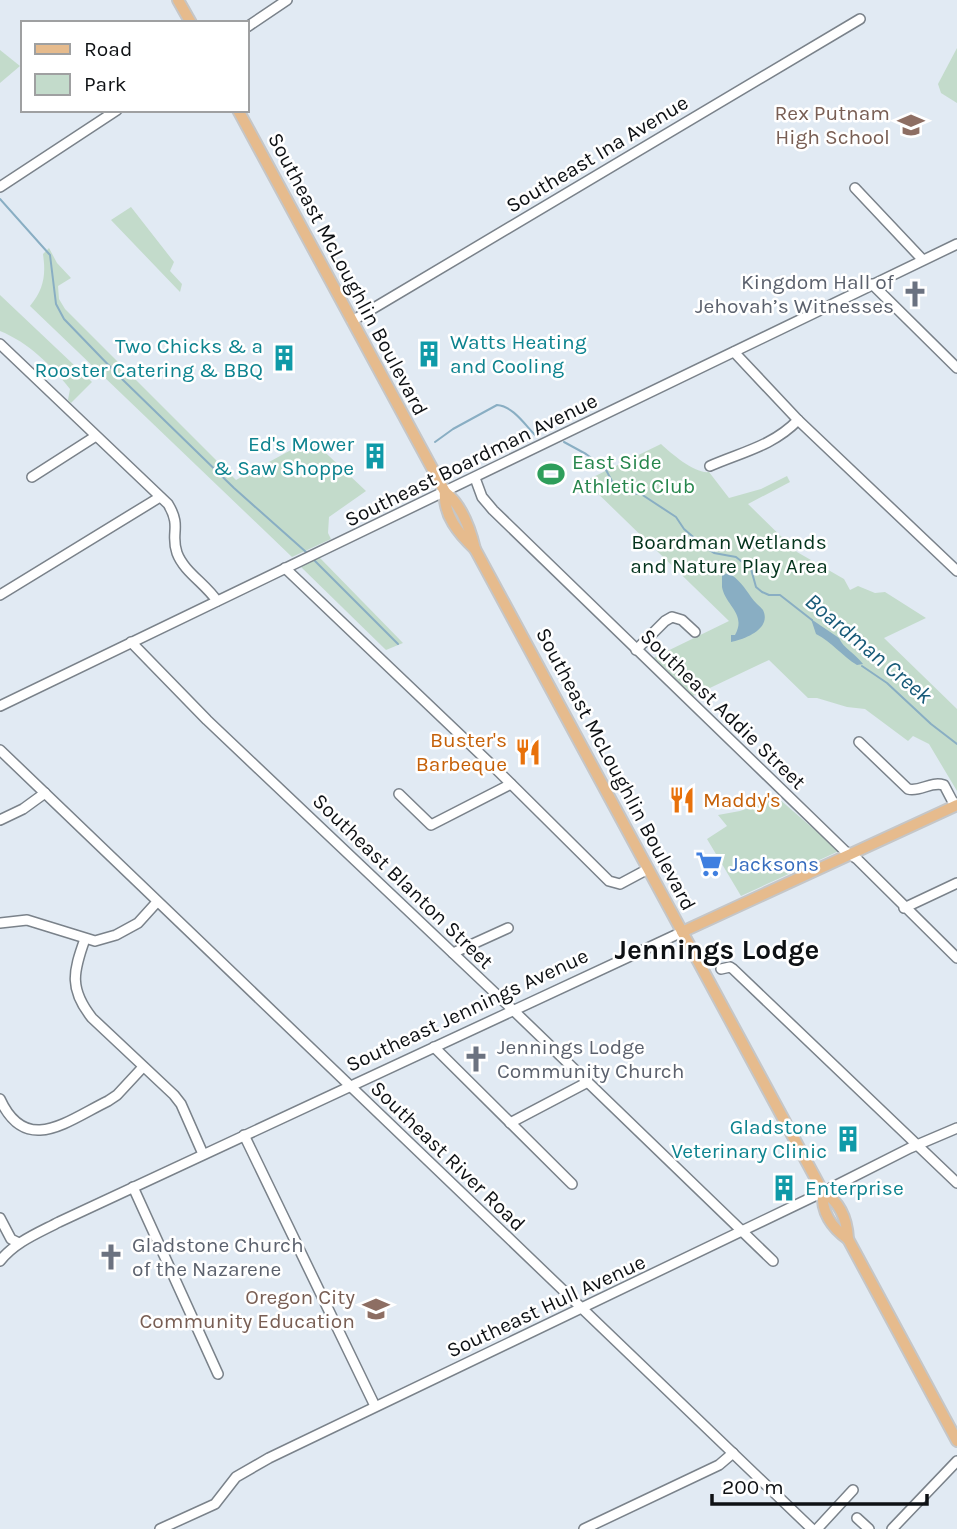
<svg xmlns="http://www.w3.org/2000/svg" width="957" height="1529" viewBox="0 0 957 1529" font-family="Karla,sans-serif">
  <style>
    .green { fill: #c3dbcb }
    .water { fill: #89aec3 }
    .lines { fill: none; stroke-linecap: round; stroke-linejoin: round }
    .stream { stroke: #89aec3; stroke-width: 2 }
    .minor-casing { stroke: #7a828a; stroke-width: 12 }
    .major-casing { stroke: #c5c6c7; stroke-width: 14 }
    .minor { stroke: #fff; stroke-width: 9 }
    .major { stroke: #e6bb8d; stroke-width: 10 }
    .labels { text-anchor: middle; stroke-width: 5; stroke-linejoin: round; paint-order: stroke }
    .education-label { font-size: 21px; fill: #785e54; stroke: #fff; text-anchor: end }
    .street-label { font-size: 21px; fill: #0e1114; stroke: #fff }
    .worship-label { font-size: 21px; fill: #5b616d; stroke: #fff; text-anchor: start }
    .culture-label { font-size: 21px; fill: #0d838f; stroke: #fff; text-anchor: end }
    .leisure-label { font-size: 21px; fill: #27864d; stroke: #fff; text-anchor: start }
    .park-label { font-size: 21px; fill: #04341d; stroke: #fff }
    .food-label { font-size: 21px; fill: #c56008; stroke: #fff; text-anchor: end }
    .shop-label { font-size: 21px; fill: #366cbe; stroke: #fff; text-anchor: start }
    .water-label { font-size: 23px; font-style: italic; fill: #195b79; stroke: #fff }
    .district-label { font-size: 28px; font-weight: bold; fill: #0e1114; stroke: #fff }
  </style>
  <rect width="100%" height="100%" fill="#e1eaf3"/>
  <g class="green">
    <path d="M957,48V103L941,93L938,84Z"/>
    <path d="M0,50L20,66L0,83Z"/>
    <path d="M131,207L174,262L170,271L182,284L180,292L111,220Z"/>
    <path d="M49,248L57,263L71,278L58,286L59,299L65,309L236,480L311,439L366,491L329,517L328,533L331,539L292,557L30,306C44,289 46,275 43,254Z"/>
    <path d="M0,295L92,382L71,403L68,400L70,389C50,364 29,343 0,331Z"/>
    <path d="M661,444C672,454 695,474 709,472L729,498L761,489L787,476L790,482L748,504L797,552L844,579L850,590L858,586L875,593L885,592L926,618L884,638L957,709V791L929,744L913,736L908,741L865,709L847,707L817,698H808L769,660L693,696L653,658L729,621L585,481Z"/>
    <path d="M319,557L403,643L386,650L300,566Z"/>
    <path d="M778,798L839,851L741,896L707,839L727,826L718,815L740,811Z"/>
  </g>
  <g class="water">
    <path d="M728,573C738,578 745,588 751,597C754,602 760,606 763,610C772,629 745,639 731,642V635H735C747,614 725,605 722,587C722,586 722,576 722,575Z"/>
    <path d="M811,619L839,638C843,648 856,654 863,664L857,665C842,656 832,642 816,634Z"/>
  </g>
  <g class="lines">
    <g class="stream">
      <path d="M0,199L50,255L56,304L64,319L122,379L234,488L306,552"/>
      <path d="M435,442L453,429L497,405C513,406 525,425 536,436"/>
      <path d="M564,442L586,454L605,468L615,487L624,493L641,494L676,517L684,529L706,548L714,553L736,557L751,569L756,587L762,592L769,595H780L812,620"/>
      <path d="M313,559L398,644"/>
      <path d="M862,666L887,683L931,724L957,744"/>
    </g>
    <g class="minor-casing">
      <g id="minor">
        <path d="M247,27L287,0"/>
        <path d="M0,187L117,110"/>
        <path d="M855,188L922,259"/>
        <path d="M872,284L957,368"/>
        <path d="M352,321L860,19"/>
        <path d="M0,344L168,504C182,527 170,533 177,553C184,572 206,584 217,601"/>
        <path d="M734,352L798,420L957,571"/>
        <path d="M710,466C742,452 773,446 798,420"/>
        <path d="M32,477L96,436"/>
        <path d="M475,478L482,497L493,510L845,851L857,859L957,958"/>
        <path d="M285,568L497,770L609,881L620,884L648,869"/>
        <path d="M0,595L160,497"/>
        <path d="M131,642L207,720L513,1010L773,1261"/>
        <path d="M636,650L665,621L672,617L682,620L695,632"/>
        <path d="M0,706L957,244"/>
        <path d="M859,742L908,789C921,792 930,781 944,785L955,806"/>
        <path d="M0,750L812,1529"/>
        <path d="M399,794L431,825L511,784"/>
        <path d="M0,820L23,809L45,793"/>
        <path d="M904,908L957,883"/>
        <path d="M0,923L27,920L95,941L116,935L138,923L157,902"/>
        <path d="M85,939C73,972 69,989 92,1018L174,1095L181,1104L203,1154"/>
        <path d="M453,953L508,928"/>
        <path d="M721,969L730,967L733,969L957,1183"/>
        <path d="M434,1047L572,1184"/>
        <path d="M0,1099C26,1156 67,1121 108,1101L117,1095L143,1067"/>
        <path d="M510,1123L586,1083"/>
        <path d="M244,1135L375,1406"/>
        <path d="M133,1187L218,1374"/>
        <path d="M0,1218L11,1239L19,1243"/>
        <path d="M0,1261C15,1242 38,1233 59,1222L682,932"/>
        <path d="M857,1518L869,1529"/>
        <path d="M160,1529L215,1504L236,1477L269,1458L823,1192L910,1148L957,1128"/>
        <path d="M584,1529L719,1465L733,1453"/>
        <path d="M817,1529L853,1490"/>
        <path d="M892,1529L957,1461"/>
      </g>
    </g>
    <g class="major-casing">
      <g id="major">
        <path d="M178,0L191,23"/>
        <path d="M238,110L445,492C462,505 470,528 475,549L823,1192C840,1202 847,1219 848,1239L957,1441"/>
        <path d="M445,492C443,515 459,534 475,549"/>
        <path d="M682,932L957,805"/>
        <path d="M823,1192C821,1212 832,1228 848,1239"/>
      </g>
    </g>
    <use href="#minor" class="minor"/>
    <use href="#major" class="major"/>
  </g>
  <defs>
    <g id="school-bare" transform="scale(2.1)"><path d="M0-5L7-2L0 1L-7-2ZM-4 1L0 2.5L4 1V4Q0 6-4 4Z" fill="#8d6e63" stroke="#fff" stroke-width="2.5" paint-order="stroke"/></g>
    <g id="church-bare" transform="scale(2.1)"><path d="M-1.2-6h2.4v3.5h3.3v2.4h-3.3V6h-2.4V-.1h-3.3v-2.4h3.3Z" fill="#6b7280" stroke="#fff" stroke-width="2.5" paint-order="stroke"/></g>
    <g id="building-bare" transform="scale(2.1)"><path d="M-4-6H4V6H1V3H-1V6H-4ZM-2.5-4.3h1.7v1.8h-1.7ZM.8-4.3h1.7v1.8H.8ZM-2.5-1h1.7V.8h-1.7ZM.8-1h1.7V.8H.8Z" fill="#0f9aa8" stroke="#fff" stroke-width="2.5" paint-order="stroke"/></g>
    <g id="stadium-bare" transform="scale(2.1)"><path d="M0-5a6.5 5 0 1 0 0 10a6.5 5 0 1 0 0-10ZM-3.5-1.8h7v3.6h-7Z" fill="#2e9e5b" stroke="#fff" stroke-width="2.5" paint-order="stroke"/></g>
    <g id="restaurant-bare" transform="scale(2.1)"><path d="M-5-6h1v4h1v-4h1v4h1v-4h1v5L-1.5 .5V6h-2V.5L-5-1ZM5-6V6H3V1.5H1.5Q1.5-4 5-6Z" fill="#e8710a" stroke="#fff" stroke-width="2.5" paint-order="stroke"/></g>
    <g id="supermarket-bare" transform="scale(2.1)"><path d="M-6-5.5h2.5l.6 2H6L4.5 2H-2.5L-4.4-4H-6ZM-1.5 3.2a1.3 1.3 0 1 0 .1 0ZM3 3.2a1.3 1.3 0 1 0 .1 0Z" fill="#3f7fe0" stroke="#fff" stroke-width="2.5" paint-order="stroke"/></g>
  </defs>
  <g fill-rule="evenodd">
    <use href="#school-bare" x="911" y="125"/>
    <use href="#church-bare" x="915" y="294"/>
    <use href="#building-bare" x="429" y="354"/>
    <use href="#building-bare" x="284" y="358"/>
    <use href="#building-bare" x="375" y="456"/>
    <use href="#stadium-bare" x="551" y="474"/>
    <use href="#restaurant-bare" x="528" y="752"/>
    <use href="#restaurant-bare" x="682" y="800"/>
    <use href="#supermarket-bare" x="709" y="864"/>
    <use href="#church-bare" x="476" y="1059"/>
    <use href="#building-bare" x="848" y="1139"/>
    <use href="#building-bare" x="784" y="1188"/>
    <use href="#church-bare" x="111" y="1257"/>
    <use href="#school-bare" x="376" y="1309"/>
  </g>
  <g class="labels">
    <g class="education-label">
      <text x="890" y="120">Rex Putnam<tspan x="890" dy="24">High School</tspan></text>
      <text x="355" y="1304">Oregon City<tspan x="355" dy="24">Community Education</tspan></text>
    </g>
    <g class="street-label">
      <text transform="translate(597 154) rotate(-31)" y="7">Southeast Ina Avenue</text>
      <text transform="translate(348 274) rotate(62)" y="7">Southeast McLoughlin Boulevard</text>
      <text transform="translate(471 460) rotate(-26)" y="7">Southeast Boardman Avenue</text>
      <text transform="translate(723 709) rotate(44)" y="7">Southeast Addie Street</text>
      <text transform="translate(616 769) rotate(62)" y="7">Southeast McLoughlin Boulevard</text>
      <text transform="translate(403 881) rotate(44)" y="7">Southeast Blanton Street</text>
      <text transform="translate(467 1010) rotate(-25)" y="7">Southeast Jennings Avenue</text>
      <text transform="translate(448 1156) rotate(44)" y="7">Southeast River Road</text>
      <text transform="translate(546 1306) rotate(-25)" y="7">Southeast Hull Avenue</text>
    </g>
    <g class="worship-label">
      <text x="894" y="289" text-anchor="end">Kingdom Hall of<tspan x="894" dy="24">Jehovah’s Witnesses</tspan></text>
      <text x="497" y="1054">Jennings Lodge<tspan x="497" dy="24">Community Church</tspan></text>
      <text x="132" y="1252">Gladstone Church<tspan x="132" dy="24">of the Nazarene</tspan></text>
    </g>
    <g class="culture-label">
      <text x="450" y="349" text-anchor="start">Watts Heating<tspan x="450" dy="24">and Cooling</tspan></text>
      <text x="263" y="353">Two Chicks &amp; a<tspan x="263" dy="24">Rooster Catering &amp; BBQ</tspan></text>
      <text x="354" y="451">Ed's Mower<tspan x="354" dy="24">&amp; Saw Shoppe</tspan></text>
      <text x="827" y="1134">Gladstone<tspan x="827" dy="24">Veterinary Clinic</tspan></text>
      <text x="805" y="1195" text-anchor="start">Enterprise</text>
    </g>
    <g class="leisure-label">
      <text x="572" y="469">East Side<tspan x="572" dy="24">Athletic Club</tspan></text>
    </g>
    <g class="park-label">
      <text x="729" y="549">Boardman Wetlands<tspan x="729" dy="24">and Nature Play Area</tspan></text>
    </g>
    <g class="food-label">
      <text x="507" y="747">Buster's<tspan x="507" dy="24">Barbeque</tspan></text>
      <text x="703" y="807" text-anchor="start">Maddy's</text>
    </g>
    <g class="shop-label">
      <text x="730" y="871">Jacksons</text>
    </g>
    <g class="water-label">
      <text transform="translate(869 648) rotate(40)" y="8">Boardman Creek</text>
    </g>
    <g class="district-label">
      <text x="717" y="959">Jennings Lodge</text>
    </g>
  </g>
  <rect x="21" y="21" width="228" height="91" fill="#ffffff" stroke="#9fa0a1" stroke-width="2"/>
  <rect x="35" y="44" width="35" height="10" fill="#e6bb8d" stroke="#9fa0a1" stroke-width="2"/>
  <text x="84" y="56" font-size="21" fill="#0e1114">Road</text>
  <rect x="35" y="74" width="35" height="21" fill="#c3dbcb" stroke="#9fa0a1" stroke-width="2"/>
  <text x="84" y="91" font-size="21" fill="#0e1114">Park</text>
  <path d="M712 1494v10h215v-10" fill="none" stroke="#0e1114" stroke-width="3.5"/>
  <text x="722" y="1494" font-size="21" fill="#0e1114" stroke="#ffffff" stroke-width="5" paint-order="stroke">200 m</text>
</svg>
